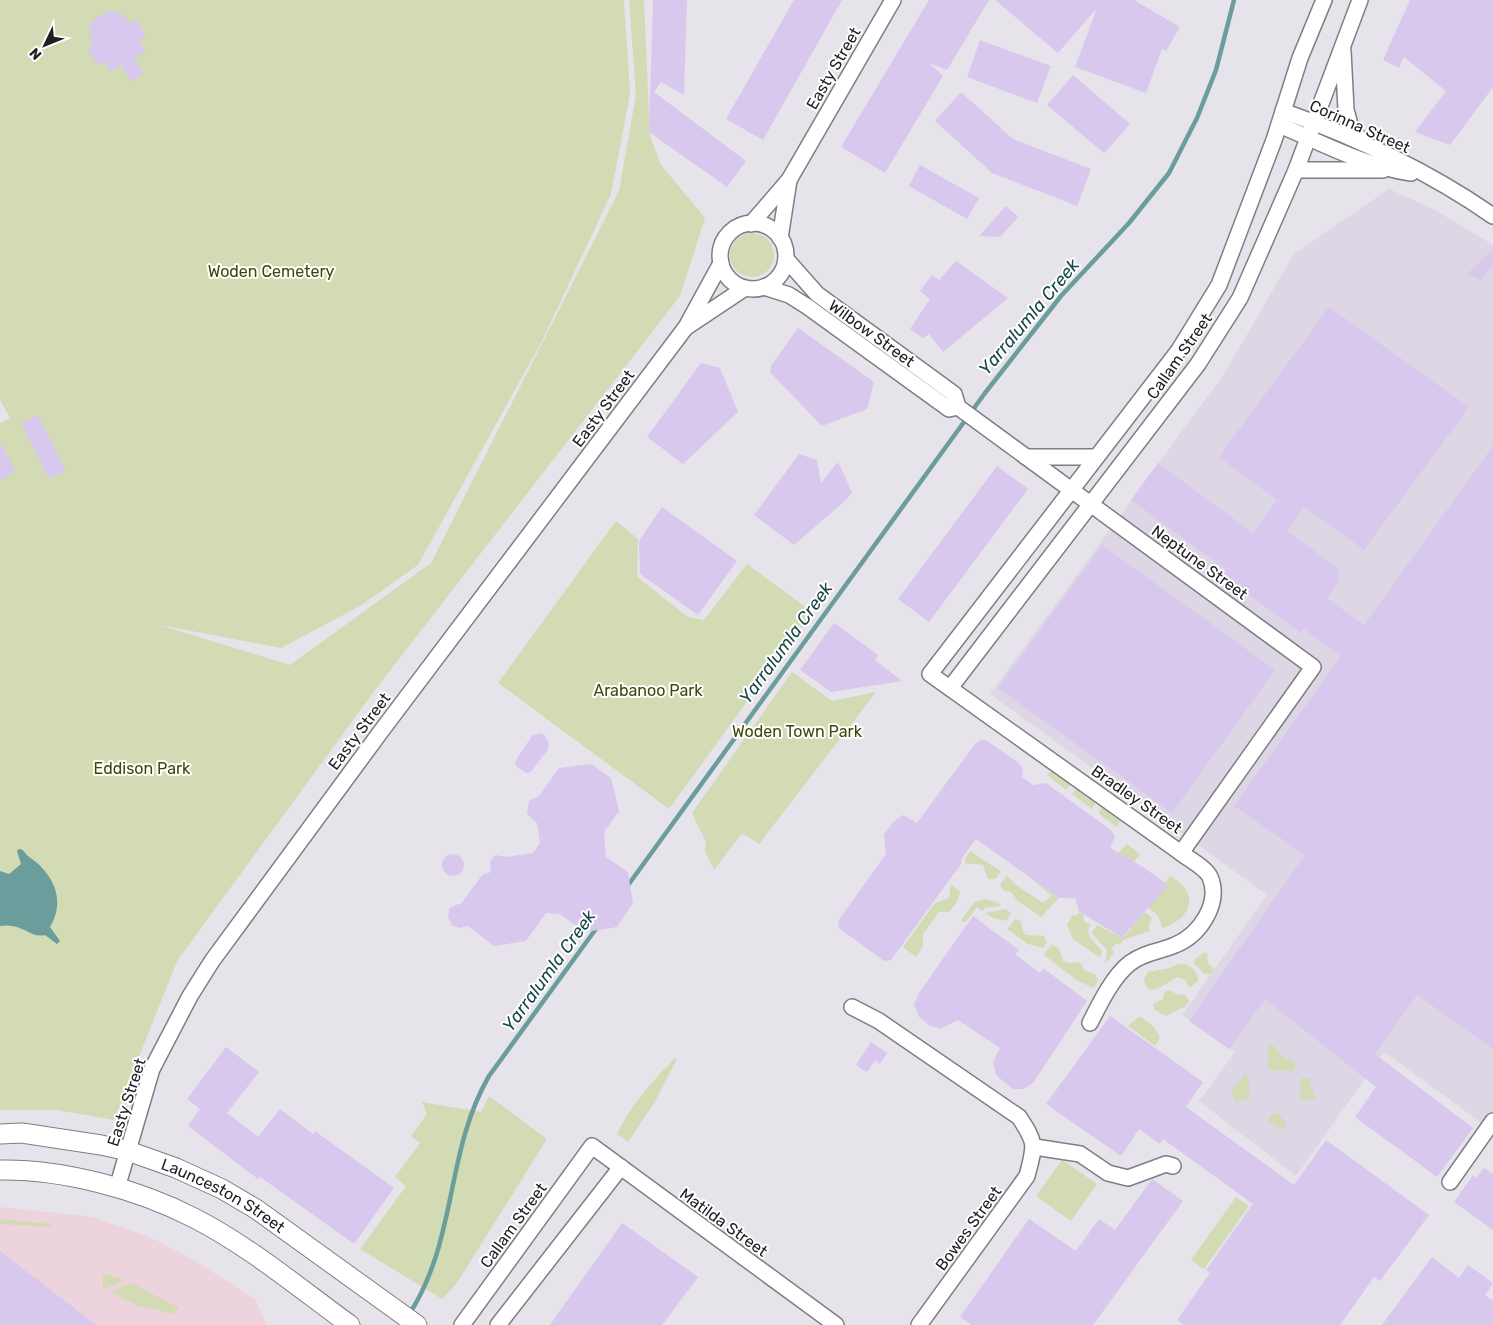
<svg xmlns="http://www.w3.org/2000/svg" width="1493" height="1325" viewBox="0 0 1493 1325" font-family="Rubik,sans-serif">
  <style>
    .built { fill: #dcd6e5 }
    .education { fill: #ecd3dc }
    .green { fill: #d2dbb4 }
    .water { fill: #6b9d9d }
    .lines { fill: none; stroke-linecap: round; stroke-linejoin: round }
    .stream { stroke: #6b9d9d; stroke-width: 4.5 }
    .building { fill: #d8c8ed }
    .minor-casing { stroke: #807d84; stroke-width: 18 }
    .major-casing { stroke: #807d84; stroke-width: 21 }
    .minor { stroke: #fff; stroke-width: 15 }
    .major { stroke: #fff; stroke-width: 19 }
    .labels { text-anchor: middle; stroke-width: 4; stroke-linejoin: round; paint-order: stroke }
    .street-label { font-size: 16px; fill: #1f1e21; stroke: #fff }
    .park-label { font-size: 16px; fill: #3f4707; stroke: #fff }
    .water-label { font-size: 18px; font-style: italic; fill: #1a4848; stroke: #fff }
  </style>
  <rect width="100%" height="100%" fill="#e6e3eb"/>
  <path class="built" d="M1389,189L1433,209L1493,245V1131L1384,1052L1296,1176L1199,1101L1235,1052L1182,1015L1267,895L990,694L1224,374L1294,254Z"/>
  <path class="education" d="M0,1207L93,1217L154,1239L194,1260L256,1300L266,1325H0Z"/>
  <g class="green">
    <path d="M0,0H624L630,94L611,194L543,339L418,565L360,606L281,648L160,625L290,665L431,563L619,191L636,95L629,0H644L650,136L661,165L705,218L680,296L375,690L177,961L114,1120L57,1110H0V423L10,418L0,400Z"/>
    <circle cx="752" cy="255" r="22"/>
    <path d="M616,521L638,539L637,577L688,617L704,620L747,564L812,612L669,809L498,683Z"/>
    <path d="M792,672L832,701L876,692L759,844L742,833L714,870L705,852L706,842L692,813Z"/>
    <path d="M1052,770L1056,776L1058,774L1071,784L1066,790L1047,775Z"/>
    <path d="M1077,788L1087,798L1096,802L1092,809L1072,794Z"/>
    <path d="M1102,807L1120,821L1117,827L1100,815L1099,812Z"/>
    <path d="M1127,844L1140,854L1134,862L1118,853Z"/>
    <path d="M971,850C977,858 992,864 1001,871L995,879H988L983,865L965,863V858Z"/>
    <path d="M1007,875L1015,884L1043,903L1052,896L1028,876L1059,898L1041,917L1018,901L1011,892L1003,890L1000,885Z"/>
    <path d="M1170,876C1200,892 1193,918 1163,928L1157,914L1148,908Z"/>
    <path d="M951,884L960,892L957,902L949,912H939L923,934V946L916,957L903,947L935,903L949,898Z"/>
    <path d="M986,899L997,902L1001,906L985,908L982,911L977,907L965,923L961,920L975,902Z"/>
    <path d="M1005,909L1011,913L1006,921L993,918L985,913Z"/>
    <path d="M1080,912L1084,915L1083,920L1090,925C1084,938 1095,941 1102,951L1100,958L1073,939L1067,925L1072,916L1077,915Z"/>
    <path d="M1145,912L1152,918L1149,924L1150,931L1123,940L1119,945L1116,943L1111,949L1114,952L1108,961L1105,962L1107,950L1092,933L1097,925L1122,938L1132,929L1130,928Z"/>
    <path d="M1015,919L1021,921L1023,932L1026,935L1044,936L1047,942L1043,948L1028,944L1007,929Z"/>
    <path d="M1051,945L1059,948L1063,961L1069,963L1080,962L1085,971L1095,974L1098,981L1094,988L1078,981L1044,955Z"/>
    <path d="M1203,953H1207L1208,963L1214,969L1210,975L1203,973L1194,963L1195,959Z"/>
    <path d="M1178,964C1190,963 1197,970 1198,981L1190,988L1185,980L1178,977L1157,989L1150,990L1145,985L1144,979L1148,972L1170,968Z"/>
    <path d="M1168,990L1177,994L1185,995L1189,1001L1186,1006L1166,1016L1155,1010L1153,1004L1163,999L1164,993Z"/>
    <path d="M1138,1017C1146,1018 1158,1030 1160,1038L1155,1046L1128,1026Z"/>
    <path d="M1268,1042C1279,1048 1282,1060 1295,1062V1071L1268,1070Z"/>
    <path d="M675,1058L677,1059L654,1103L628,1142L617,1134C631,1104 653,1081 675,1058Z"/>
    <path d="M1246,1073L1249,1083L1250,1098L1238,1102L1234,1100L1232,1091Z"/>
    <path d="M1301,1078H1310V1084L1316,1098L1300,1101Z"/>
    <path d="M489,1096L547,1139L457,1283L442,1299L360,1249L406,1186L395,1177L420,1143L411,1136L427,1114L422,1102L481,1112Z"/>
    <path d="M1278,1113L1287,1125L1283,1129L1269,1122L1270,1116Z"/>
    <path d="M1062,1160L1097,1184L1071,1221L1036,1196Z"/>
    <path d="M1236,1197L1249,1206L1204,1269L1191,1260Z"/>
    <path d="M0,1219L52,1224L51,1227L0,1224Z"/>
    <path d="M102,1273L124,1280L103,1290Z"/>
    <path d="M131,1283L179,1308L173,1314L136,1305L111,1292Z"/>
  </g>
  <path class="water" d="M19,849C25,850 24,853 28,856C52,872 67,899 50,927L60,941L57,944L45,935C31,939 22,922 0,926V871L9,874L21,864L17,851Z"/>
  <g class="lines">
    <g class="stream">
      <path d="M626,888L985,393L1061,296L1129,223L1169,173L1197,118L1216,70L1234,0"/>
      <path d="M410,1313C458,1237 445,1152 489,1076L598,926"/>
    </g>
  </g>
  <g class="building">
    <path d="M653,0H687L684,95L661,82L654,92L746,161L727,187L649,132Z"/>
    <path d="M794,0H842L763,140L726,119Z"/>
    <path d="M929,0H989L947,70L929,63L943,76L885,173L841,147Z"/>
    <path d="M995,0H1134L1180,27L1166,51L1162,49L1146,93L1075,67L1097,8L1058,53Z"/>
    <path d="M1410,0H1493V87L1450,145L1415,132L1446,91L1404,57L1399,68L1383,60Z"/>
    <path d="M111,10L112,13L117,10L120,16L124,14L129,23L136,19L146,36L139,41L146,51L134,58L144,74L131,82L121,65L110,72L103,61L97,65L87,48L93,44L88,35L92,33L88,26L93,24L91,21Z"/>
    <path d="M980,40L1051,66L1037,103L967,77Z"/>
    <path d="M1073,75L1130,124L1104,153L1047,105Z"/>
    <path d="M961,92L1013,139L1091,169L1077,206L992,173L935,121Z"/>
    <path d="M920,165L979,198L967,219L909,186Z"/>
    <path d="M1006,206L1018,217L1000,237L979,236Z"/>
    <path d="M1493,250V264L1481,280L1467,274Z"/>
    <path d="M956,261L1008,298L943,352L929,334L923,338L910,329L930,299L920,291L932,275L939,280Z"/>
    <path d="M1329,307L1469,407L1364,550L1304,507L1287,531L1337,568L1339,580L1327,598L1364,625L1493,446V1049L1417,995L1375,1054L1473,1128L1437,1177L1355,1117L1376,1087L1265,999L1229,1049L1189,1021L1305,855L1234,806L1341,656L1304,629L1301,633L1222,575L1226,570L1131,500L1158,463L1253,533L1277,500L1219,457Z"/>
    <path d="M798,328L874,382L867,409L822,426L770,372L771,366Z"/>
    <path d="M701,363L720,368L738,412L683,464L647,437Z"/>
    <path d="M38,415L66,470L49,479L21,424Z"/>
    <path d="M0,443L16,471L0,481Z"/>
    <path d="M799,454L817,460L821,483L838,462L852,492L846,500L794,545L754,515Z"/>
    <path d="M997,466L1028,489L929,622L898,599Z"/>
    <path d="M662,507L737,561L698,615L640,574L639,541Z"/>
    <path d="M1102,545L1275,670L1172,813L998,688Z"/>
    <path d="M834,623L878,655L875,660L902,681L831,692L800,670Z"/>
    <path d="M539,733L545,735L549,744L548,749L531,772L526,773L515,765L516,760L532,736Z"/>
    <path d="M981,740L987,741L1020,764L1023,769L1022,777L1033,785L1046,783L1111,830L1115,837L1110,848L1143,867L1168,885L1122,938L1079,911L1075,898H1059L976,839L962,858L961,864L891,960L884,961L839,928L838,921L886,854L884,835L893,822L903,815L917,823L975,744Z"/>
    <path d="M591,764L611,778L619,811L604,832L606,857L628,872L633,903L617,927L585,932L560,914L546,913L526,941L494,946L468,926L460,928L453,926L448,917L449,909L455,905L461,904L482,875L491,872L490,862L495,855L507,857L533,853L540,843L537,823L527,814L529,801L539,796L559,768Z"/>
    <circle cx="453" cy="865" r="11"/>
    <path d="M973,916L1019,950L1015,954L1040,973L1043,968L1087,1001L1033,1083L1023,1089H1013L996,1075L993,1062L1000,1048L958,1020L940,1029L930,1026L919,1017L914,1005L919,993Z"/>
    <path d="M1110,1016L1203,1082L1186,1107L1294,1185L1326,1140L1429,1215L1380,1281L1374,1277L1340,1325H1184L1177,1320L1210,1273L1206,1270L1253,1204L1163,1139L1160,1144L1139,1129L1121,1156L1046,1104Z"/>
    <path d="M871,1042L887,1053L880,1064L875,1060L867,1072L856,1065Z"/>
    <path d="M226,1047L259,1072L227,1113L258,1137L280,1109L313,1134L315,1131L394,1188L354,1244L260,1177L258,1179L188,1126L200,1109L187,1099Z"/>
    <path d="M1484,1168L1493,1174V1230L1454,1202L1473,1175L1476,1178Z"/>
    <path d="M1152,1179L1183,1201L1093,1325H972L960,1317L1029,1219L1076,1251L1099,1219L1115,1230Z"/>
    <path d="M622,1223L698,1277L662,1325H550Z"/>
    <path d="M0,1251L82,1314L97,1325H0Z"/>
    <path d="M1432,1257L1459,1278L1468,1265L1493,1283L1485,1295L1493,1301V1325H1382Z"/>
  </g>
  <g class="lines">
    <g class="minor-casing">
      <g id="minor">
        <path d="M1343,51L1346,110L1351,128L1363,143"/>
        <path d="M1283,111C1355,137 1430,172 1493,216"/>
        <path d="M1279,125C1320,142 1367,167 1411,173"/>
        <path d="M1296,170H1383"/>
        <circle cx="753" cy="256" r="33"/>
        <path d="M751,224L789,180L893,0"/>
        <path d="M780,238L789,180"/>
        <path d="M764,287L789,295L808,307L949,409L958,407L954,394L817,294L786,259"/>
        <path d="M688,326L745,288"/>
        <path d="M958,407L1313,667L1181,853"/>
        <path d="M1026,457H1096"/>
        <path d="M950,688L1198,364L1240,298L1296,170L1360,0"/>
        <path d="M852,1007L879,1021L1019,1117C1037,1144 1035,1145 1027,1176L919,1325"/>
        <path d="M1090,1023C1099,1005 1113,976 1130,963C1145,952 1159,952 1175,945C1200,935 1221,903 1210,877C1206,868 1189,859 1181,853L930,674L1179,350L1219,285L1274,140L1300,58L1324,0"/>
        <path d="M1035,1147L1080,1154L1108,1173L1128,1178L1166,1164L1173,1166"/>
        <path d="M1450,1182L1493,1121"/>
        <path d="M117,1188L152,1069L190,996L212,961L382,730L686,327L721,263"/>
        <path d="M462,1325L592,1146L836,1325"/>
        <path d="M498,1325L621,1167"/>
      </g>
    </g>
    <g class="major-casing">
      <g id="major">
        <path id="s1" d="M0,1134L22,1133L101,1145L128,1151L176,1168L222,1189L256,1209L417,1325"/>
        <path d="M0,1170C62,1169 138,1189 194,1218C249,1246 299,1288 350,1325"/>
      </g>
    </g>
    <use href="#minor" class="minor"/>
    <use href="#major" class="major"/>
  </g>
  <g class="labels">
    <g class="street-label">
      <text transform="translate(833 68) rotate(-60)" y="6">Easty Street</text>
      <text transform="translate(1360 126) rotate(24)" y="6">Corinna Street</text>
      <text transform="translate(872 333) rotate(36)" y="6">Wilbow Street</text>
      <text transform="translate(1179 356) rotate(-55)" y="6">Callam Street</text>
      <text transform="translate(603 408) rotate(-53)" y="6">Easty Street</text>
      <text transform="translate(1200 562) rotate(36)" y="6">Neptune Street</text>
      <text transform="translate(359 731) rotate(-53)" y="6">Easty Street</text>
      <text transform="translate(1137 799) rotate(35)" y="6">Bradley Street</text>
      <text transform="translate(126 1102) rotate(-72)" y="6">Easty Street</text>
      <text dy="6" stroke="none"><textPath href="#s1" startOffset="235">Launceston Street</textPath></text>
      <text transform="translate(724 1222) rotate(36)" y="6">Matilda Street</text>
      <text transform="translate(513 1225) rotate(-54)" y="6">Callam Street</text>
      <text transform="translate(968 1228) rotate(-54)" y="6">Bowes Street</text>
    </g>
    <g class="park-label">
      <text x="271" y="277">Woden Cemetery</text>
      <text x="648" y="696">Arabanoo Park</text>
      <text x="797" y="737">Woden Town Park</text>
      <text x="142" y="774">Eddison Park</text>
    </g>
    <g class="water-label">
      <text transform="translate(1029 317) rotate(-50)" y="6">Yarralumla Creek</text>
      <text transform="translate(786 643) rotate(-54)" y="6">Yarralumla Creek</text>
      <text transform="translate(549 971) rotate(-54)" y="6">Yarralumla Creek</text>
    </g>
  </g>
  <g transform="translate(45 45) rotate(227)" stroke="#ffffff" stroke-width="4" paint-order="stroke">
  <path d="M0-4L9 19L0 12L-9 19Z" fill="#1f1e21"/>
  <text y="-8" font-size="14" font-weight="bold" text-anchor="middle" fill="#1f1e21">N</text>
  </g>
</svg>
